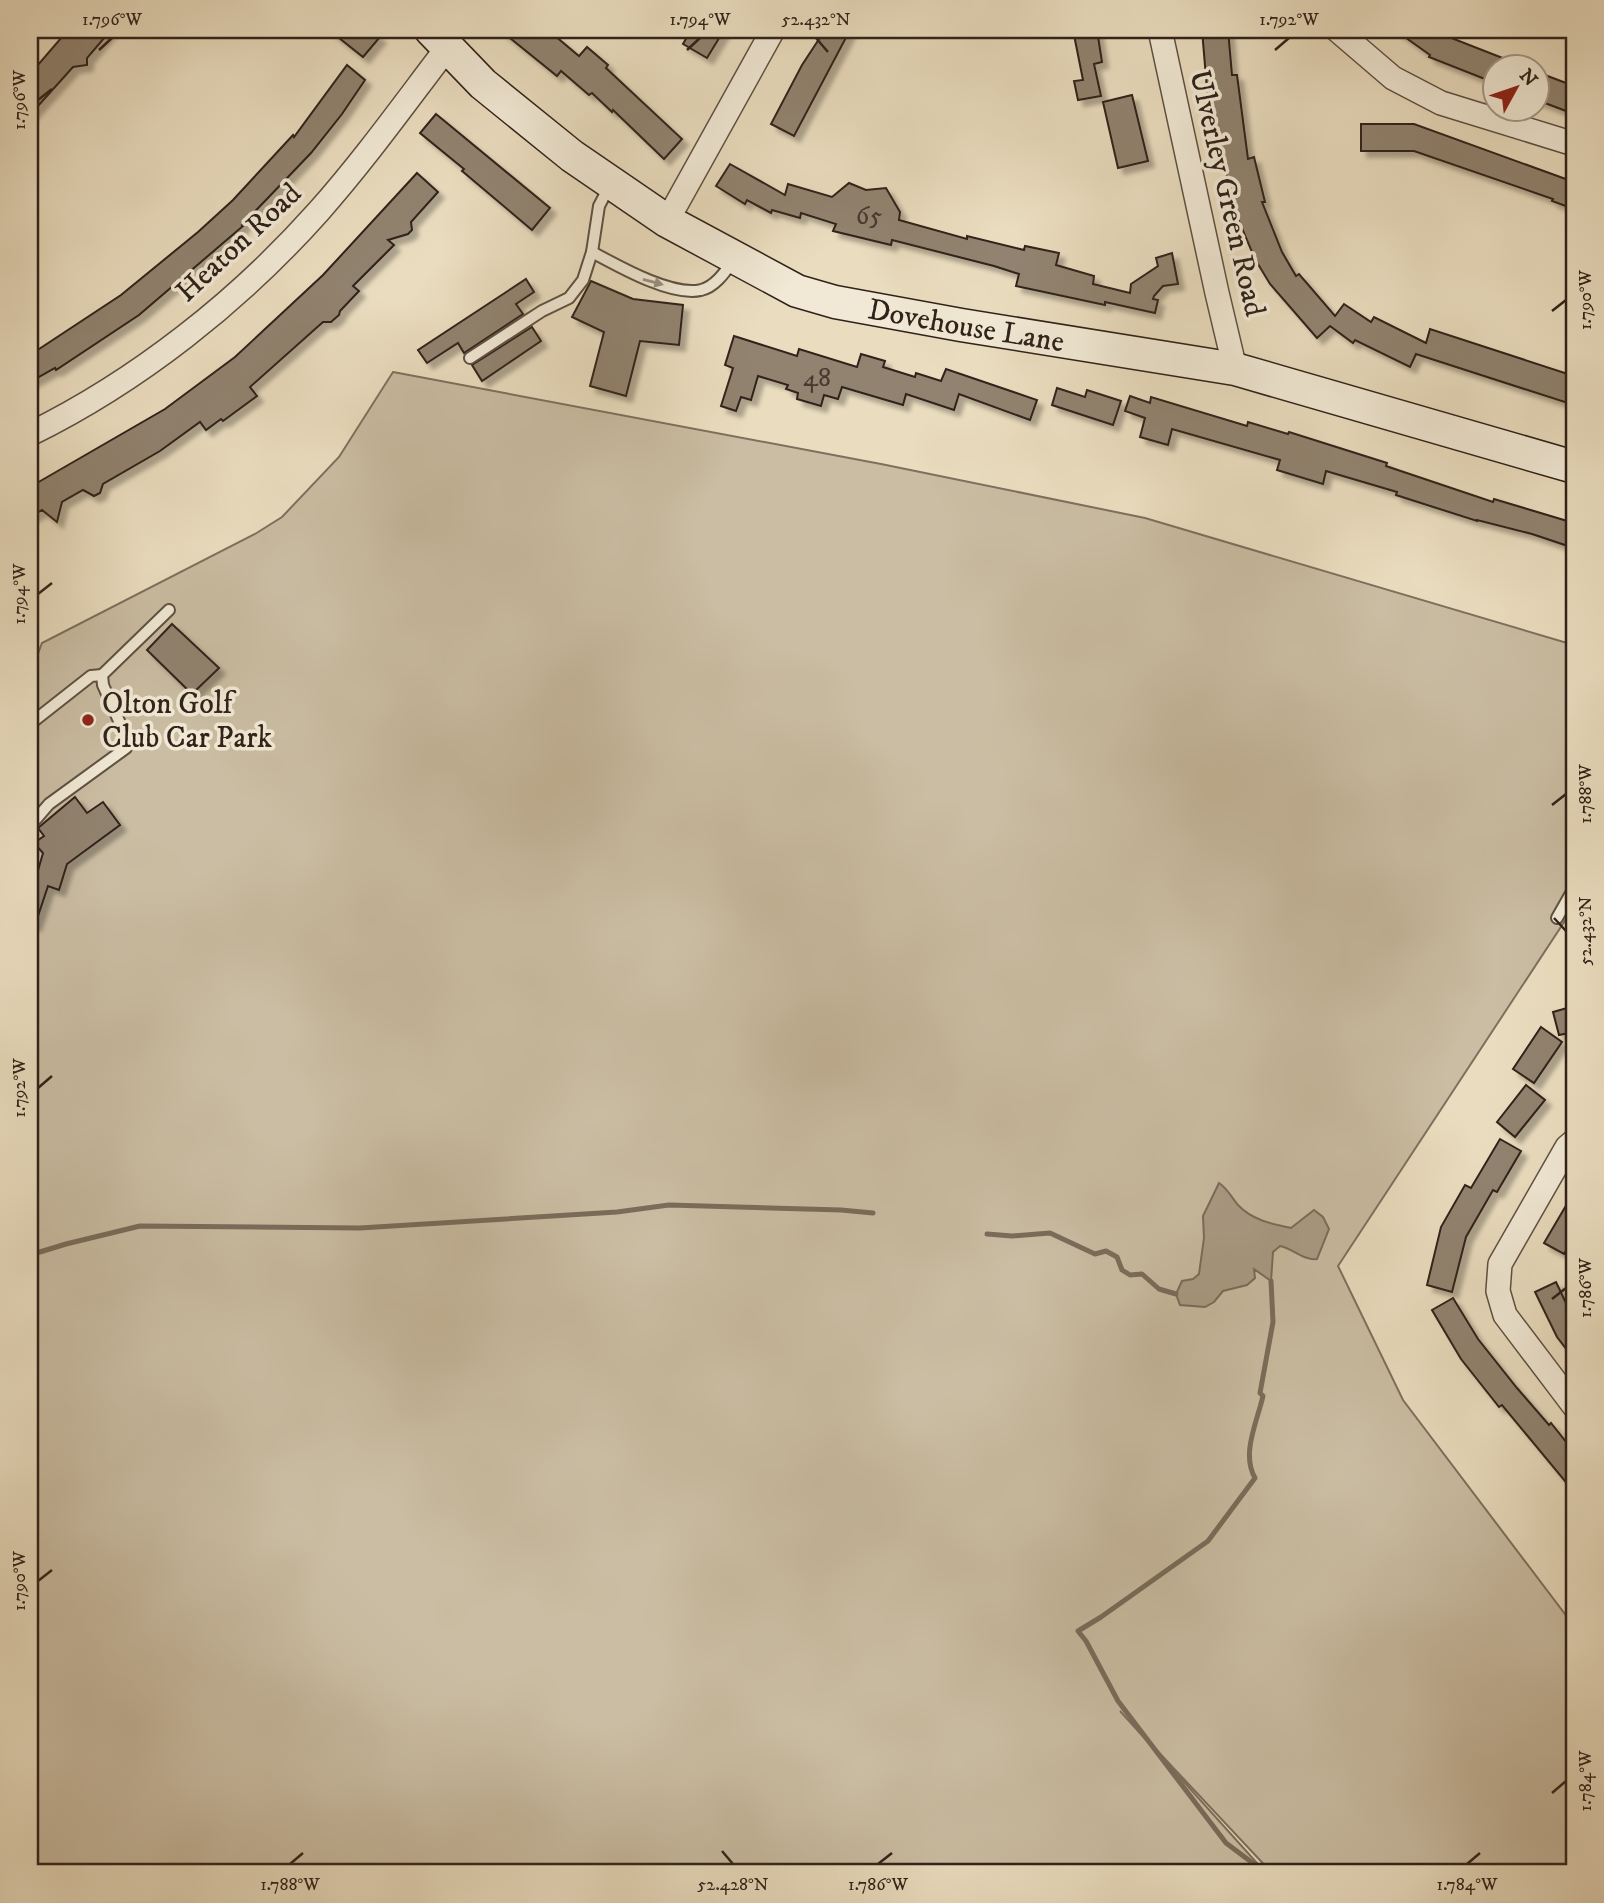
<svg xmlns="http://www.w3.org/2000/svg" width="1604" height="1903" viewBox="0 0 1604 1903" font-family="'IM FELL DW Pica',serif">
  <style>
    .green { fill: #cabda3; stroke: #7d705e; stroke-width: 2 }
    .water { fill: #ab9d87; stroke: #7a6c5b; stroke-width: 2 }
    .lines { fill: none; stroke-linecap: round; stroke-linejoin: round }
    .stream { stroke: #7a6c5b; stroke-width: 5 }
    .building { fill: #918370; stroke: #30221a; stroke-width: 2; filter: url(#shadow) }
    .lane-casing { stroke: #5e5143; stroke-width: 14 }
    .street-casing { stroke: #5e5143; stroke-width: 26 }
    .secondary-casing { stroke: #30221a; stroke-width: 35 }
    .lane { stroke: #f1e9d5; stroke-width: 10 }
    .street { stroke: #f1e9d5; stroke-width: 23 }
    .secondary { stroke: #f1e9d5; stroke-width: 32 }
    .oneway { fill: #9a8f81 }
    .ticks { fill: none; stroke: #30221a; stroke-width: 2.5 }
    .poi-dot { fill: #8f2418; stroke: #f1e9d5; stroke-width: 2.5 }
    .labels { text-anchor: middle; stroke-width: 7; stroke-linejoin: round; paint-order: stroke }
    .number-label { font-size: 26px; fill: #483a30 }
    .street-label { font-size: 30px; fill: #30221a; stroke: #f1e9d5 }
    .poi-label { font-size: 30px; fill: #30221a; stroke: #f1e9d5; text-anchor: start }
    .neatline { fill: none; stroke: #30221a; stroke-width: 2.5 }
    .ticks-label { font-size: 18px; text-anchor: middle; fill: #30221a }
  </style>
  <defs>
    <filter id="shadow"><feDropShadow dx="6" dy="6" stdDeviation="2" flood-color="#0004"/></filter>
  </defs>
  <rect width="100%" height="100%" fill="#eaddbf"/>
  <filter id="stains"><feTurbulence type="fractalNoise" baseFrequency=".00286" numOctaves="4"/><feColorMatrix values="0 0 0 0 .2 0 0 0 0 .09 0 0 0 0 .02 0 0 0 .5 -.17"/></filter>
  <radialGradient id="worn" r=".72"><stop offset=".6" stop-color="#630" stop-opacity="0"/><stop offset="1" stop-color="#630" stop-opacity=".3"/></radialGradient>
  <path class="green" d="M393,372L881,464L1145,518L1574,645V907L1338,1266L1403,1400L1574,1626V1873H1272L1120,1711L1266,1873H30V675L42,643L255,534L282,517L339,457Z"/>
  <path class="water" d="M1219,1183C1228,1189 1231,1197 1238,1205C1252,1220 1272,1224 1291,1228L1314,1210L1323,1217L1329,1229L1317,1259C1304,1261 1292,1248 1280,1246L1273,1252L1271,1281L1254,1269L1255,1278L1247,1285L1223,1291L1214,1302L1205,1307L1180,1305L1176,1294L1182,1281L1193,1279L1199,1274L1204,1238L1203,1216Z"/>
  <g class="lines">
    <g class="stream">
      <path d="M987,1234L1012,1236L1050,1233L1095,1254L1106,1251L1117,1257L1122,1270L1130,1275L1142,1274L1159,1289L1176,1294"/>
      <path d="M30,1255L66,1244L140,1226L360,1228L617,1212L669,1205L841,1210L873,1213"/>
      <path d="M1266,1873L1226,1843L1118,1701L1086,1641L1078,1631L1101,1617L1208,1541L1255,1478C1241,1454 1257,1422 1263,1396L1260,1393L1273,1322L1271,1281"/>
    </g>
  </g>
  <g class="building">
    <path d="M68,30H111L87,58V65L73,67L30,115V74Z"/>
    <path d="M329,30H370L380,37L363,57Z"/>
    <path d="M500,30H548L579,56L587,47L608,65L606,68L682,139L664,159L613,110L612,112L592,93L589,95L561,71L557,76Z"/>
    <path d="M691,30H724L707,58L683,44Z"/>
    <path d="M825,30H850L794,136L771,124L802,65Z"/>
    <path d="M1073,30H1097L1102,62L1094,64L1101,96L1078,100L1074,81L1083,80Z"/>
    <path d="M1202,30H1228L1232,75H1237L1248,159L1254,157L1265,202H1262L1282,252L1296,276L1299,274L1335,316L1344,304L1371,322L1374,317L1426,343L1430,329L1574,376V405L1416,354L1410,367L1355,340L1353,343L1330,326L1317,338L1270,284L1255,259L1238,219L1221,152L1212,101H1208Z"/>
    <path d="M1395,30H1431L1523,66H1495V83L1429,57L1430,55Z"/>
    <path d="M347,65L365,80L342,114L311,153L242,225L243,226L139,315L56,370L55,368L30,382V355L121,295L198,232L233,200L293,135L294,137Z"/>
    <path d="M1537,72L1574,86V114L1537,100Z"/>
    <path d="M1132,95L1148,161L1118,168L1103,102Z"/>
    <path d="M436,114L550,208L532,230L462,171L464,169L420,133Z"/>
    <path d="M1361,124H1414L1574,182V209L1552,201L1553,199L1414,151H1361Z"/>
    <path d="M730,164L785,195L788,184L832,197L849,183L866,190L886,188L900,212L899,220L967,239V236L1024,250L1025,246L1059,253L1056,265L1094,276L1093,284L1130,293L1131,284L1158,266L1156,258L1172,253L1178,284L1163,286L1154,296L1153,299L1158,300L1155,313L1105,302V305L1016,286L1019,274L994,266L892,240L891,245L833,231L836,224L801,213L800,218L772,210L771,213L747,200L745,204L716,186Z"/>
    <path d="M417,173L438,192L411,222L412,230L408,234L388,240L394,245L353,286L359,291L340,311L339,315L331,322H323L250,387L257,396L223,421L221,419L206,430L200,422L160,451L103,484L100,493L94,496L83,490L62,502L57,522L42,510L30,517V487L165,409L235,357L323,275Z"/>
    <path d="M526,279L534,292L516,304L523,314L464,353L458,343L427,363L418,350Z"/>
    <path d="M591,281L633,299L683,305L679,345L640,341L626,396L590,386L604,332L572,317Z"/>
    <path d="M532,327L541,341L482,381L472,365Z"/>
    <path d="M734,336L797,356L799,349L857,367L861,354L885,361L883,367L915,377L916,373L941,381L946,369L1037,400L1030,420L959,394L954,410L906,394L903,405L842,387L838,399L824,395L821,406L797,399L798,393L786,389L788,385L758,376L751,400L741,397L736,411L721,406L733,368L725,365Z"/>
    <path d="M1057,388L1085,397L1087,390L1121,401L1113,425L1052,405Z"/>
    <path d="M1130,396L1150,403L1151,397L1247,426L1248,422L1288,434L1289,432L1387,463L1386,466L1493,502L1494,499L1574,523V548L1532,534L1477,520V521L1396,495L1397,492L1326,471L1323,484L1277,470L1280,460L1172,429L1168,445L1140,437L1145,418L1125,411Z"/>
    <path d="M172,624L219,668L192,694L147,650Z"/>
    <path d="M75,797L87,813L103,802L120,825L67,864L59,890L48,886L35,925L30,924V898L43,853L34,843L44,836L38,828Z"/>
    <path d="M1574,1006V1032L1559,1035L1553,1012Z"/>
    <path d="M1541,1027L1562,1042L1534,1083L1513,1069Z"/>
    <path d="M1526,1085L1545,1100L1515,1137L1497,1122Z"/>
    <path d="M1500,1139L1521,1151L1497,1192L1493,1190L1466,1237L1452,1292L1427,1285L1441,1227L1465,1185L1471,1188Z"/>
    <path d="M1574,1192V1237L1564,1254L1544,1243Z"/>
    <path d="M1556,1282L1574,1320V1359L1557,1337L1535,1292Z"/>
    <path d="M1453,1298L1478,1339L1517,1388L1549,1425L1551,1423L1574,1452V1492L1502,1405L1499,1407L1461,1359L1432,1310Z"/>
  </g>
  <g class="lines">
    <g class="lane-casing">
      <g id="lane">
        <path d="M592,252C618,266 672,297 701,290C715,287 725,272 733,261"/>
        <path d="M470,358L542,311L569,298L583,280L592,252L599,206L610,185"/>
        <path d="M30,724L91,676L102,675"/>
        <path d="M30,826L49,804L126,748L127,739L103,685L102,675L169,610"/>
        <path d="M1557,918L1574,888"/>
      </g>
    </g>
    <g class="street-casing">
      <g id="street">
        <path d="M1160,30L1217,293L1235,369"/>
        <path d="M1337,30L1393,78L1441,103L1574,144"/>
        <path d="M667,221L773,30"/>
        <path d="M30,434C138,381 239,301 319,211C365,159 405,103 447,48"/>
        <path d="M1574,1141L1567,1147L1500,1264L1498,1291L1505,1315L1574,1406"/>
      </g>
    </g>
    <g class="secondary-casing">
      <g id="secondary">
        <path id="s1" d="M431,30L483,84L572,156L667,221L797,291L835,302L961,325L1235,369L1574,467"/>
      </g>
    </g>
    <use href="#lane" class="lane"/>
    <use href="#street" class="street"/>
    <use href="#secondary" class="secondary"/>
  </g>
  <defs><path id="oneway-solid" d="M-6-.8H1V-3.2L6.5 0L1 3.2V.8H-6Z" transform="scale(1.75)"/></defs>
  <use class="oneway" href="#oneway-solid" transform="translate(653 282) rotate(15)"/>
  <path class="ticks" d="M816,38L828,52M99,50L112,38M687,50L700,38M1275,50L1289,38M38,100L52,89M1552,311L1566,300M38,594L52,583M1552,805L1566,794M1554,918L1566,931M38,1088L52,1076M1552,1299L1566,1288M38,1581L52,1570M1552,1793L1566,1781M722,1851L733,1864M290,1864L303,1853M878,1864L892,1853M1467,1864L1480,1853"/>
  <circle class="poi-dot" cx="88" cy="720" r="7"/>
  <g class="labels">
    <g class="number-label">
      <text x="869" y="224">65</text>
      <text x="817" y="386">48</text>
    </g>
    <g class="street-label">
      <text transform="translate(1228 193) rotate(77)" y="10">Ulverley Green Road</text>
      <text transform="translate(238 242) rotate(-43)" y="10">Heaton Road</text>
      <text dy="10" stroke="none"><textPath href="#s1" startOffset="625">Dovehouse Lane</textPath></text>
    </g>
    <g class="poi-label">
      <text x="102" y="713">Olton Golf<tspan x="102" dy="34">Club Car Park</tspan></text>
    </g>
  </g>
  <rect width="1604" height="1903" fill="none" stroke="#eaddbf" stroke-width="77"/>
  <g transform="translate(1516 88) rotate(50)"><circle r="33" fill="#f1e9d5" stroke="#a4998a" stroke-width="2"/>
  <path d="M0-5L12 26L0 18L-12 26Z" fill="#8f2418"/>
  <text y="-10" font-size="19" font-weight="bold" text-anchor="middle" fill="#30221a">N</text>
  </g>
  <rect x="38" y="38" width="1528" height="1826" class="neatline"/>
  <g class="ticks-label">
    <text x="112" y="25">1.796°W</text>
    <text x="700" y="25">1.794°W</text>
    <text x="816" y="25">52.432°N</text>
    <text x="1289" y="25">1.792°W</text>
    <text transform="translate(19 100) rotate(-90)" y="6">1.796°W</text>
    <text transform="translate(1585 300) rotate(-90)" y="6">1.790°W</text>
    <text transform="translate(19 594) rotate(-90)" y="6">1.794°W</text>
    <text transform="translate(1585 794) rotate(-90)" y="6">1.788°W</text>
    <text transform="translate(1585 931) rotate(-90)" y="6">52.432°N</text>
    <text transform="translate(19 1088) rotate(-90)" y="6">1.792°W</text>
    <text transform="translate(1585 1288) rotate(-90)" y="6">1.786°W</text>
    <text transform="translate(19 1581) rotate(-90)" y="6">1.790°W</text>
    <text transform="translate(1585 1781) rotate(-90)" y="6">1.784°W</text>
    <text x="290" y="1890">1.788°W</text>
    <text x="733" y="1890">52.428°N</text>
    <text x="878" y="1890">1.786°W</text>
    <text x="1467" y="1890">1.784°W</text>
  </g>
  <rect width="100%" height="100%" filter="url(#stains)"/>
  <rect width="100%" height="100%" fill="url(#worn)"/>
</svg>
